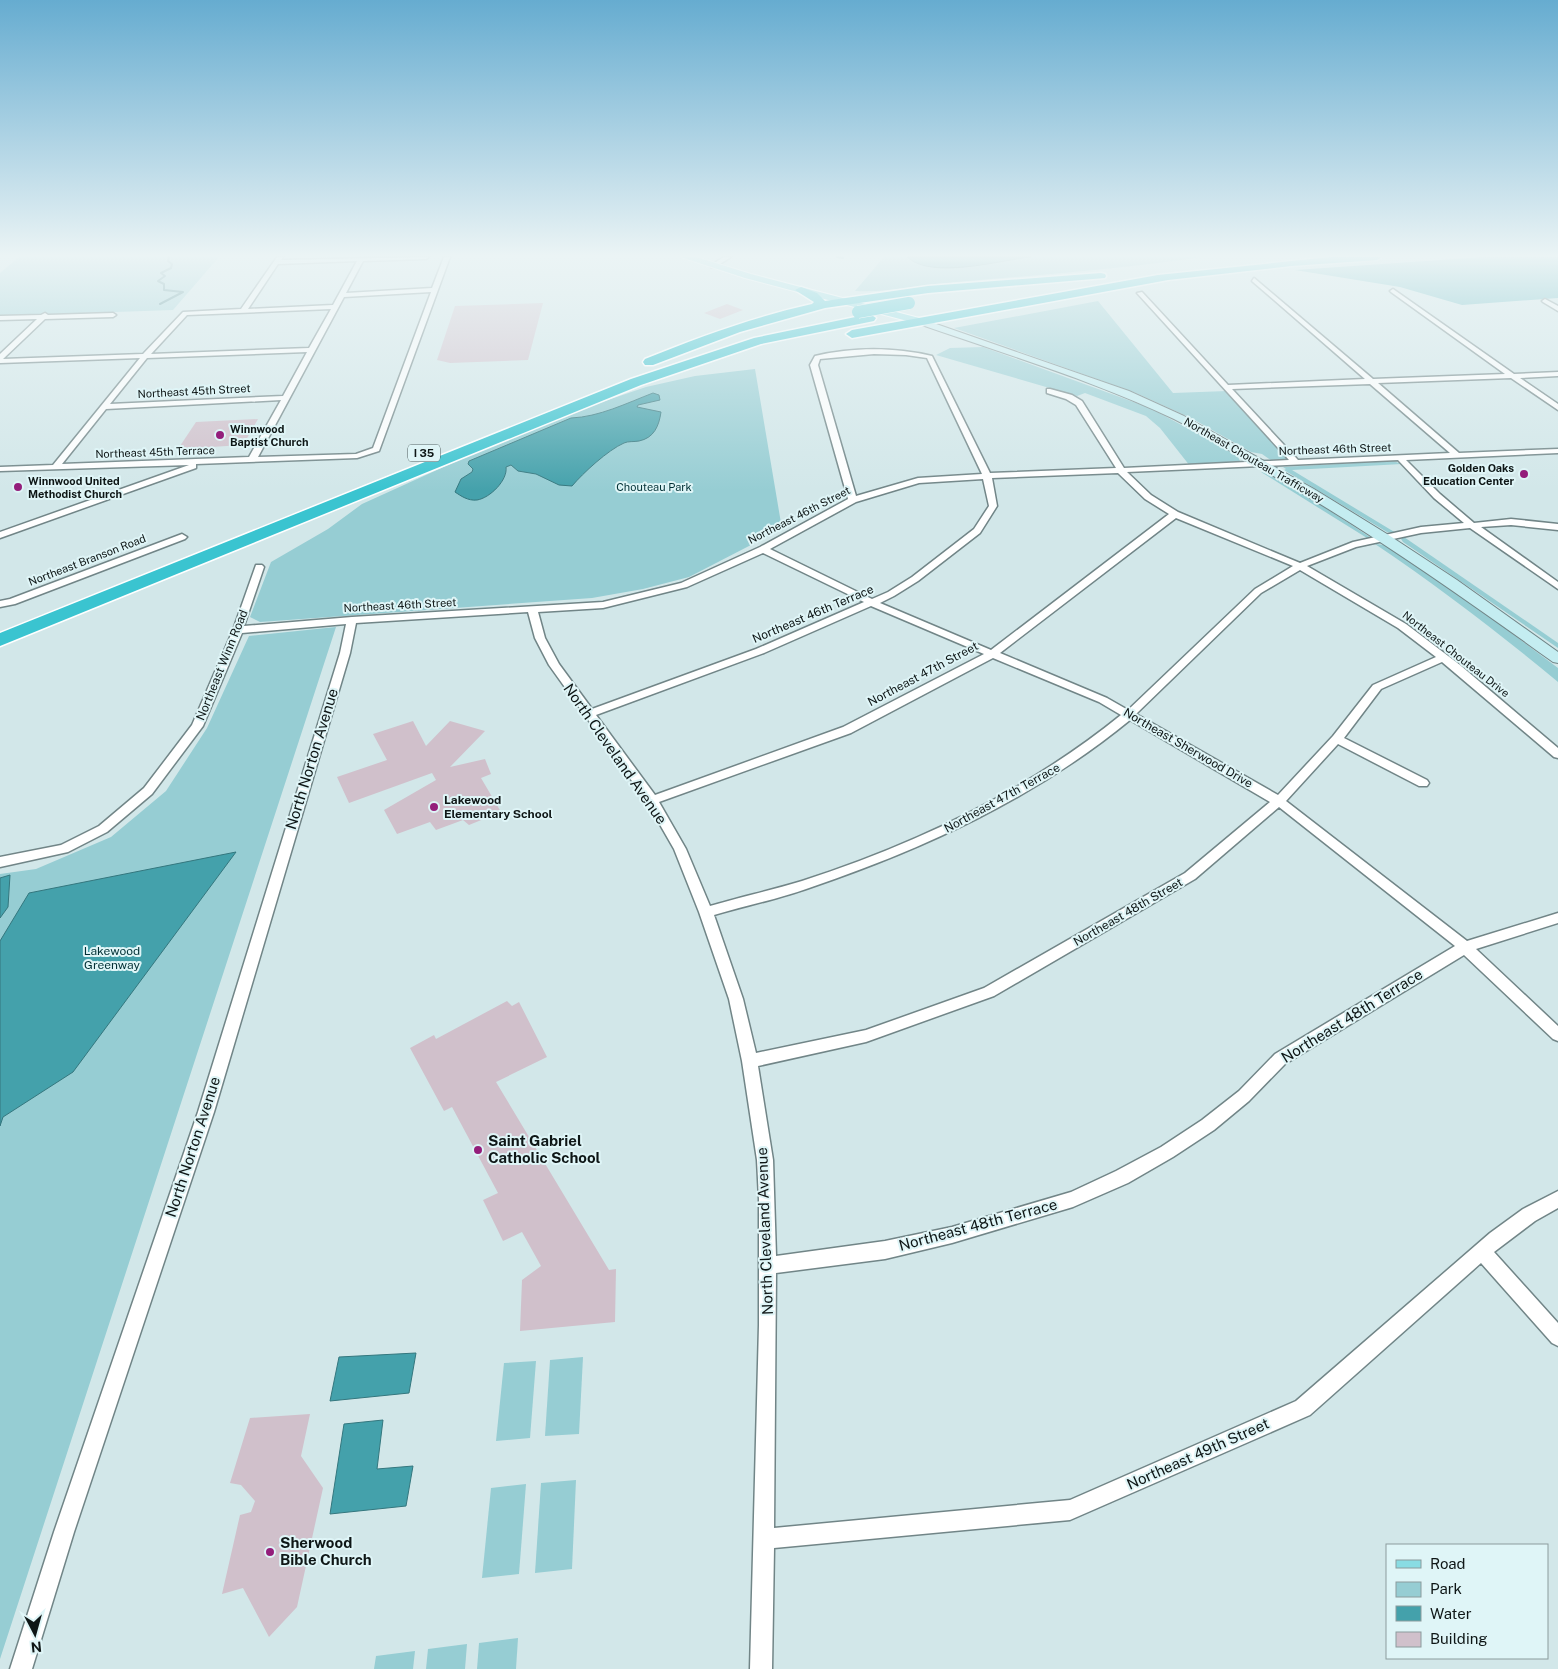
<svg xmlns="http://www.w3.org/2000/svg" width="1558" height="1669" viewBox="0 0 1558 1669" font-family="'Public Sans',sans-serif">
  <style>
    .green { fill: #96cdd3 }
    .forest { fill: #56b3bc }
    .water { fill: #44a1ab; stroke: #34777e }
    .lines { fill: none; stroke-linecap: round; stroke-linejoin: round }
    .stream { stroke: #34777e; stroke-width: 2 }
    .building { fill: #d0c0cb }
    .street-casing { stroke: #718587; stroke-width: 3 }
    .secondary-casing { stroke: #718587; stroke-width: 2 }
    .primary-casing { stroke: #fff; stroke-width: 2 }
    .highway-casing { stroke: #fff; stroke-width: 3 }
    .street { fill: #fff; fill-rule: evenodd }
    .secondary { fill: #c4edf1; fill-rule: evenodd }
    .primary { fill: #89dce3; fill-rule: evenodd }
    .highway { fill: #3ac4d0; fill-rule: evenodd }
    .highway-bridge-casing { stroke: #fff; stroke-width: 13; stroke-linecap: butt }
    .highway-bridge { stroke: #3ac4d0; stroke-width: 12 }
    .poi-dot { fill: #941e7b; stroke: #dff5f7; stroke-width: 2 }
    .labels { text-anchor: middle; stroke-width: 4; stroke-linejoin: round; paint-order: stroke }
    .far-street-label { font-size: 11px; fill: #0e1616; stroke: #dff5f7 }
    .far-poi-label { font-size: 11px; font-weight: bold; fill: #0e1616; stroke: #dff5f7; text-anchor: start }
    .shield { fill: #dff5f7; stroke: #4d595a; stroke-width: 1 }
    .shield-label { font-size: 11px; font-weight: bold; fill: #0e1616 }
    .far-park-label { font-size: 11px; fill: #023035; stroke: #dff5f7 }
    .street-label { font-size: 12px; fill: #0e1616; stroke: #dff5f7 }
    .poi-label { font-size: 12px; font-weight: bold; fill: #0e1616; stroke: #dff5f7; text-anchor: start }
    .park-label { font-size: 12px; fill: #023035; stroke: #dff5f7 }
    .near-street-label { font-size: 15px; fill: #0e1616; stroke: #dff5f7 }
    .near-poi-label { font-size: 15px; font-weight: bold; fill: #0e1616; stroke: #dff5f7; text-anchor: start }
  </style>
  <rect width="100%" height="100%" fill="#d2e7e9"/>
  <g class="green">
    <path d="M19,257H219L173,310L0,316V273Z"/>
    <path d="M884,257H1202C1121,269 1039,275 957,282C923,284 888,293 855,291Z"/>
    <path d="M1098,301L1173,393L1227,391L1287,458L1284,461H1272L1262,454L1251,452L1191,418L1136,393L954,328Z"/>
    <path d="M983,347L1150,408L1237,455L1240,461L1234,463L1190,466L1160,428L1146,416L1085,393L1077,396L936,355L950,348Z"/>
    <path d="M755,369L782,529L689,577L643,589L592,598L260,622L250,617L271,562L328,529L362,504L470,455L599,403L646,387L695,376Z"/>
    <path d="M1393,461L1402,464L1292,470L1396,533L1387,532L1284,470L1286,469L1283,467Z"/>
    <path d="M1261,472L1266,473L1315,501L1370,537L1367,538Z"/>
    <path d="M1404,537L1558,643V648L1403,542L1401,539Z"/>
    <path d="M1375,544L1386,545L1489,616L1558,668V682C1499,633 1439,587 1375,544Z"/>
    <path d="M336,627L0,1659V874L36,869L111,837L166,791L207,728L249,636Z"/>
    <path d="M583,1357L579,1434L545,1436L550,1360Z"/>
    <path d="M536,1361L530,1438L496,1441L504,1363Z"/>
    <path d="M576,1480L572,1569L535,1573L541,1483Z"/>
    <path d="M526,1484L519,1574L482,1578L491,1488Z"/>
    <path d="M518,1638L516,1669H477L479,1643Z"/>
    <path d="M467,1644L465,1669H426L428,1649Z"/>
    <path d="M415,1651L413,1669H374L376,1656Z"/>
  </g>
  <path class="forest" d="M1484,257H1558V298L1462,305L1400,287L1295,270Z"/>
  <g class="water">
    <path d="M907,257H1031C1000,260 932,280 907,257Z"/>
    <path d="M653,393L659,395L660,400L638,405L637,407L661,412C659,426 654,438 639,441C634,442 628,441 624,443C608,450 583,473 572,486L559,485L536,474L518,471L511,465L506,467C508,480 490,498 477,500C468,501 461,496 455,492L461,479L472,472L473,469L468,464L469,461L571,418C599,417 627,403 653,393Z"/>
    <path d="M236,852L73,1072L3,1117L0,1126V941L29,893Z"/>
    <path d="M10,875L8,907L0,918V878Z"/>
    <path d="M416,1353L409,1393L330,1401L339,1357Z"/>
    <path d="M383,1420L377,1469L413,1466L406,1506L330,1514L344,1424Z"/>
  </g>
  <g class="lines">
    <g class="stream">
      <path d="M837,257L843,258"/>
      <path d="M160,304L183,292L164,290V284L158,281L165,276L161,273L171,268L172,264L168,261L169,257"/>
    </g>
  </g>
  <g class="building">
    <path d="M543,303L528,360L450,363L437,360L455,306Z"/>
    <path d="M727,304L743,310L720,319L704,313Z"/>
    <path d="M258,419L243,445L178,449L196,422Z"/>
    <path d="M413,721L426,746L450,721L485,731L450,767L485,759L491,774L481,778L501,812L469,825L463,820L436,830L430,822L397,834L384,810L436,780L432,773L349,803L337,777L387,760L373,734Z"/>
    <path d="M507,1001L512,1006L519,1002L547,1057L496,1082L609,1270L616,1269L615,1322L520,1331L522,1280L541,1266L522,1232L503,1241L483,1200L498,1193L452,1107L444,1111L410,1048L434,1035L436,1039Z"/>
    <path d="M310,1414L301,1456L323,1488L297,1607L269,1637L243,1588L222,1594L240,1515L251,1512L255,1501L241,1485L230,1483L250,1418Z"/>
  </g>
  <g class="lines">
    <g class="street-casing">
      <g id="street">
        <path d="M277,257H283L281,260L429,257L426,259L363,261L346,293L432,288L444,257H450L379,451L357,458L196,464V468L0,538V532L189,465L0,471V467L53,465L140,358L0,363V354L37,319L0,320V316L41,315L45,313L48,315L113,313L116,315L113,317L45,319L3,359L143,354L183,312L241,309ZM357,261L333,305L248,309L278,264ZM431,292L373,448L356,454L258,457L344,297ZM331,309L309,348L151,354L187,315ZM307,352L283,396L110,404L147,358ZM281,400L249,457L62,464L106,409Z"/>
        <path d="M724,257H731L715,267H711V265Z"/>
        <path d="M1254,278L1373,379L1505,374L1391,292L1390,291L1393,289L1514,374L1558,372V376L1520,378L1558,404V410L1511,378L1378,383L1459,453L1558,449V453L1406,460L1440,494L1474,523L1511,519L1558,524V530L1511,525L1481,527L1558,582V589L1470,528L1421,533L1356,547L1307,566L1406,624L1460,665L1558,748V758L1554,757L1442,662L1381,689L1344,738L1427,780L1429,783L1427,786H1419L1338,744L1286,801L1467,941L1558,913V923L1476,949L1558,1026V1041L1553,1039L1464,955L1285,1064L1249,1101L1214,1130L1173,1157L1128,1183L1073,1207L952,1243L885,1259L776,1273L774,1528L1070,1500L1296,1401L1490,1233L1523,1209L1558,1191V1208L1535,1221L1494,1252L1558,1323V1346L1552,1343L1481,1263L1310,1415L1070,1520L774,1548L772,1669H750L759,1325V1199L757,1160L742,1061L729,999L699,912L674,849L647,802L549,665L535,638L528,612L356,623L350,653L214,1112L74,1532L32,1669H10L54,1532L198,1112L340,653L346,624L242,633L203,726L152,794L107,832L68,852L0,867V857L61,845L99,826L144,788L192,725L233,630L256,565H262L264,567L244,626L352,617L603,602L681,583L760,547L848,499L810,365L815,356C852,347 895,347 932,356L990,473L1116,468L1076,405L1066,399L1047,393V389H1050L1072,395L1082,401L1124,468L1289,460L1137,293L1142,292L1228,385L1365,379L1252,281ZM874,354L906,355L927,358L982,474L918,478L856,496L818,365L820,359ZM1370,384L1450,453L1298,460L1232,389ZM1398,460L1434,498L1464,523L1421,527L1353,542L1300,563L1178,512L1151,495L1127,472ZM1118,473L1145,499L1169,514L991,650L880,603L894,596L918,581L980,533L997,506L992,478ZM983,479L989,506L974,529L912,577L888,592L872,599L770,549L856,502L919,483ZM1176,518L1293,566L1255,589L1128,710L1107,698L1000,653ZM763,553L864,602L756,649L592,709L559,664L545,638L538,612L603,608L687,587ZM1300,570L1398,628L1436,657L1373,685L1333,736L1278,795L1136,714L1261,593ZM871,606L984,654L843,727L655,795L596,715L764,653ZM993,658L1099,702L1121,715C1027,791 917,844 802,881C772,890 741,897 710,906L686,849L659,802L851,733ZM1130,720L1270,802L1185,873L984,988L866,1030L756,1053L743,999L714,915C745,906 778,899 809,888C924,849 1035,798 1130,720ZM1279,807L1455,946L1275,1054L1239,1091L1202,1120L1161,1147L1116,1171L1071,1192L952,1227L885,1241L776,1256L773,1160L758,1066L866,1042L994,996L1195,879Z"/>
        <path d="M1545,299L1558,306V311L1543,302L1542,301Z"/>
        <path d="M182,534L187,537L185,539L15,604L0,607V601L10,599Z"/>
      </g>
    </g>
    <g class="secondary-casing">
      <path id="secondary" d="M919,318L1129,391L1184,416L1314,489L1387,534L1457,580L1558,652V663L1553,662C1456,592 1360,525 1256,466C1229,451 1202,433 1174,419C1092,380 1002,353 916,323L914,321Z"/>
    </g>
    <g class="primary-casing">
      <path id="primary" d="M681,257H696L751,274L923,319L924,321L923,323H915L745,278Z"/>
    </g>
    <g class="highway-casing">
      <g id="highway">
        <path d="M1331,257H1382L1377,260L1291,266L1168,280L852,338L846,334L852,330L1158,275Z"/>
        <path d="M1101,273L1105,274L1106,276L1105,278L928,293L825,308L740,332L653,365H645L643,362L645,359C699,337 754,317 812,304L814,302L795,290L801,287L817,293L825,301L928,286Z"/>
        <path d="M870,314L876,318L874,321L761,344L641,385L0,646V633L631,379L754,338Z"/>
      </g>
    </g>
    <use href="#street" class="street"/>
    <use href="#secondary" class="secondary"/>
    <use href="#primary" class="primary"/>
    <use href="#highway" class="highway"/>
    <g class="highway-bridge-casing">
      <path id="highway-bridge" d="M858,312L909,303"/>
    </g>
    <use href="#highway-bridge" class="highway-bridge"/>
  </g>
  <linearGradient id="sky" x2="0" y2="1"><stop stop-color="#66acd0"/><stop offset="0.52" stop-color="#ebf4f5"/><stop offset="1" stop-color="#ebf4f5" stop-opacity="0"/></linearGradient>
  <rect width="1558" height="491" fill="url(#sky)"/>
  <g class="poi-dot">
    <circle cx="220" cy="435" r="5"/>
    <circle cx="1524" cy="474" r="5"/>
    <circle cx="18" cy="487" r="5"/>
    <circle cx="434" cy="807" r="5"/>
    <circle cx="478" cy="1150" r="5"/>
    <circle cx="270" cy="1552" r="5"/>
  </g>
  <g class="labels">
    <g class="far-street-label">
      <text transform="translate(194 391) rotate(-3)" y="4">Northeast 45th Street</text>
      <text transform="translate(1335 449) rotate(-2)" y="4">Northeast 46th Street</text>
      <text transform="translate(155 452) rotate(-2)" y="4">Northeast 45th Terrace</text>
      <text transform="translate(1254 460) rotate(30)" y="4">Northeast Chouteau Trafficway</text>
      <text transform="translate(799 515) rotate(-27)" y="4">Northeast 46th Street</text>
      <text transform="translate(87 560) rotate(-21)" y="4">Northeast Branson Road</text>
      <text transform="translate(400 605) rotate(-3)" y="4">Northeast 46th Street</text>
      <text transform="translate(1456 654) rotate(38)" y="4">Northeast Chouteau Drive</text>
    </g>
    <g class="far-poi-label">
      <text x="230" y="433">Winnwood<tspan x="230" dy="13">Baptist Church</tspan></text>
      <text x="1514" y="472" text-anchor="end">Golden Oaks<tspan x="1514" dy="13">Education Center</tspan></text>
      <text x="28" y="485">Winnwood United<tspan x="28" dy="13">Methodist Church</tspan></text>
    </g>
    <rect class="shield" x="408" y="444.5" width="32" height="17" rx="4"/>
    <g class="shield-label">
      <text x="424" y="457">I 35</text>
    </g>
    <g class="far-park-label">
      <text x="654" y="491">Chouteau Park</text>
    </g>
    <g class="street-label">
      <text transform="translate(813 614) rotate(-23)" y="4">Northeast 46th Terrace</text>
      <text transform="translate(222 665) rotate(-68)" y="4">Northeast Winn Road</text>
      <text transform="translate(923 674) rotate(-28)" y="4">Northeast 47th Street</text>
      <text transform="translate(1188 748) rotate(30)" y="4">Northeast Sherwood Drive</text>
      <text transform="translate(1002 798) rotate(-29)" y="4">Northeast 47th Terrace</text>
      <text transform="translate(1128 912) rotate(-30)" y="4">Northeast 48th Street</text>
    </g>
    <g class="poi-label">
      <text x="444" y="804">Lakewood<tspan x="444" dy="14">Elementary School</tspan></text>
    </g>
    <g class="park-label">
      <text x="112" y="955">Lakewood<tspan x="112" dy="14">Greenway</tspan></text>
    </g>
    <g class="near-street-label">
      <text transform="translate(615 754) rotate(55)" y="5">North Cleveland Avenue</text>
      <text transform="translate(312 759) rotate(-73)" y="5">North Norton Avenue</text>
      <text transform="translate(1352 1016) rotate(-32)" y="5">Northeast 48th Terrace</text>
      <text transform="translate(193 1147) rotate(-72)" y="5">North Norton Avenue</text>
      <text transform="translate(978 1225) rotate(-15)" y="5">Northeast 48th Terrace</text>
      <text transform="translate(765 1231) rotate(-92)" y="5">North Cleveland Avenue</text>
      <text transform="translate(1198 1454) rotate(-24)" y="5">Northeast 49th Street</text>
    </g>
    <g class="near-poi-label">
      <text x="488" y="1146">Saint Gabriel<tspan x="488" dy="17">Catholic School</tspan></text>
      <text x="280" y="1548">Sherwood<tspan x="280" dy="17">Bible Church</tspan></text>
    </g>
  </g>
  <rect x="1386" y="1544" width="162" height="115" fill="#dff5f7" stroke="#8b9c9d"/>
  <rect x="1396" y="1560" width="25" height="8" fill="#89dce3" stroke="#8b9c9d"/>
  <text x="1430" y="1569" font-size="15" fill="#0e1616">Road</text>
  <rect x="1396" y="1582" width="25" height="15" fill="#96cdd3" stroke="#8b9c9d"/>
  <text x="1430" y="1594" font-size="15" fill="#0e1616">Park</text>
  <rect x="1396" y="1606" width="25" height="15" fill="#44a1ab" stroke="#8b9c9d"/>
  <text x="1430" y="1619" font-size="15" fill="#0e1616">Water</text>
  <rect x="1396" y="1632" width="25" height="15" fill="#d0c0cb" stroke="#8b9c9d"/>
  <text x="1430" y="1644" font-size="15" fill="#0e1616">Building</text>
  <g transform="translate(35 1634) rotate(174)" stroke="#dff5f7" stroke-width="4" paint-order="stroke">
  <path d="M0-4L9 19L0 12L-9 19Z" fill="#0e1616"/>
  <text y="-8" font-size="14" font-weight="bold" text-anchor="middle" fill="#0e1616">N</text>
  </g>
</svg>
